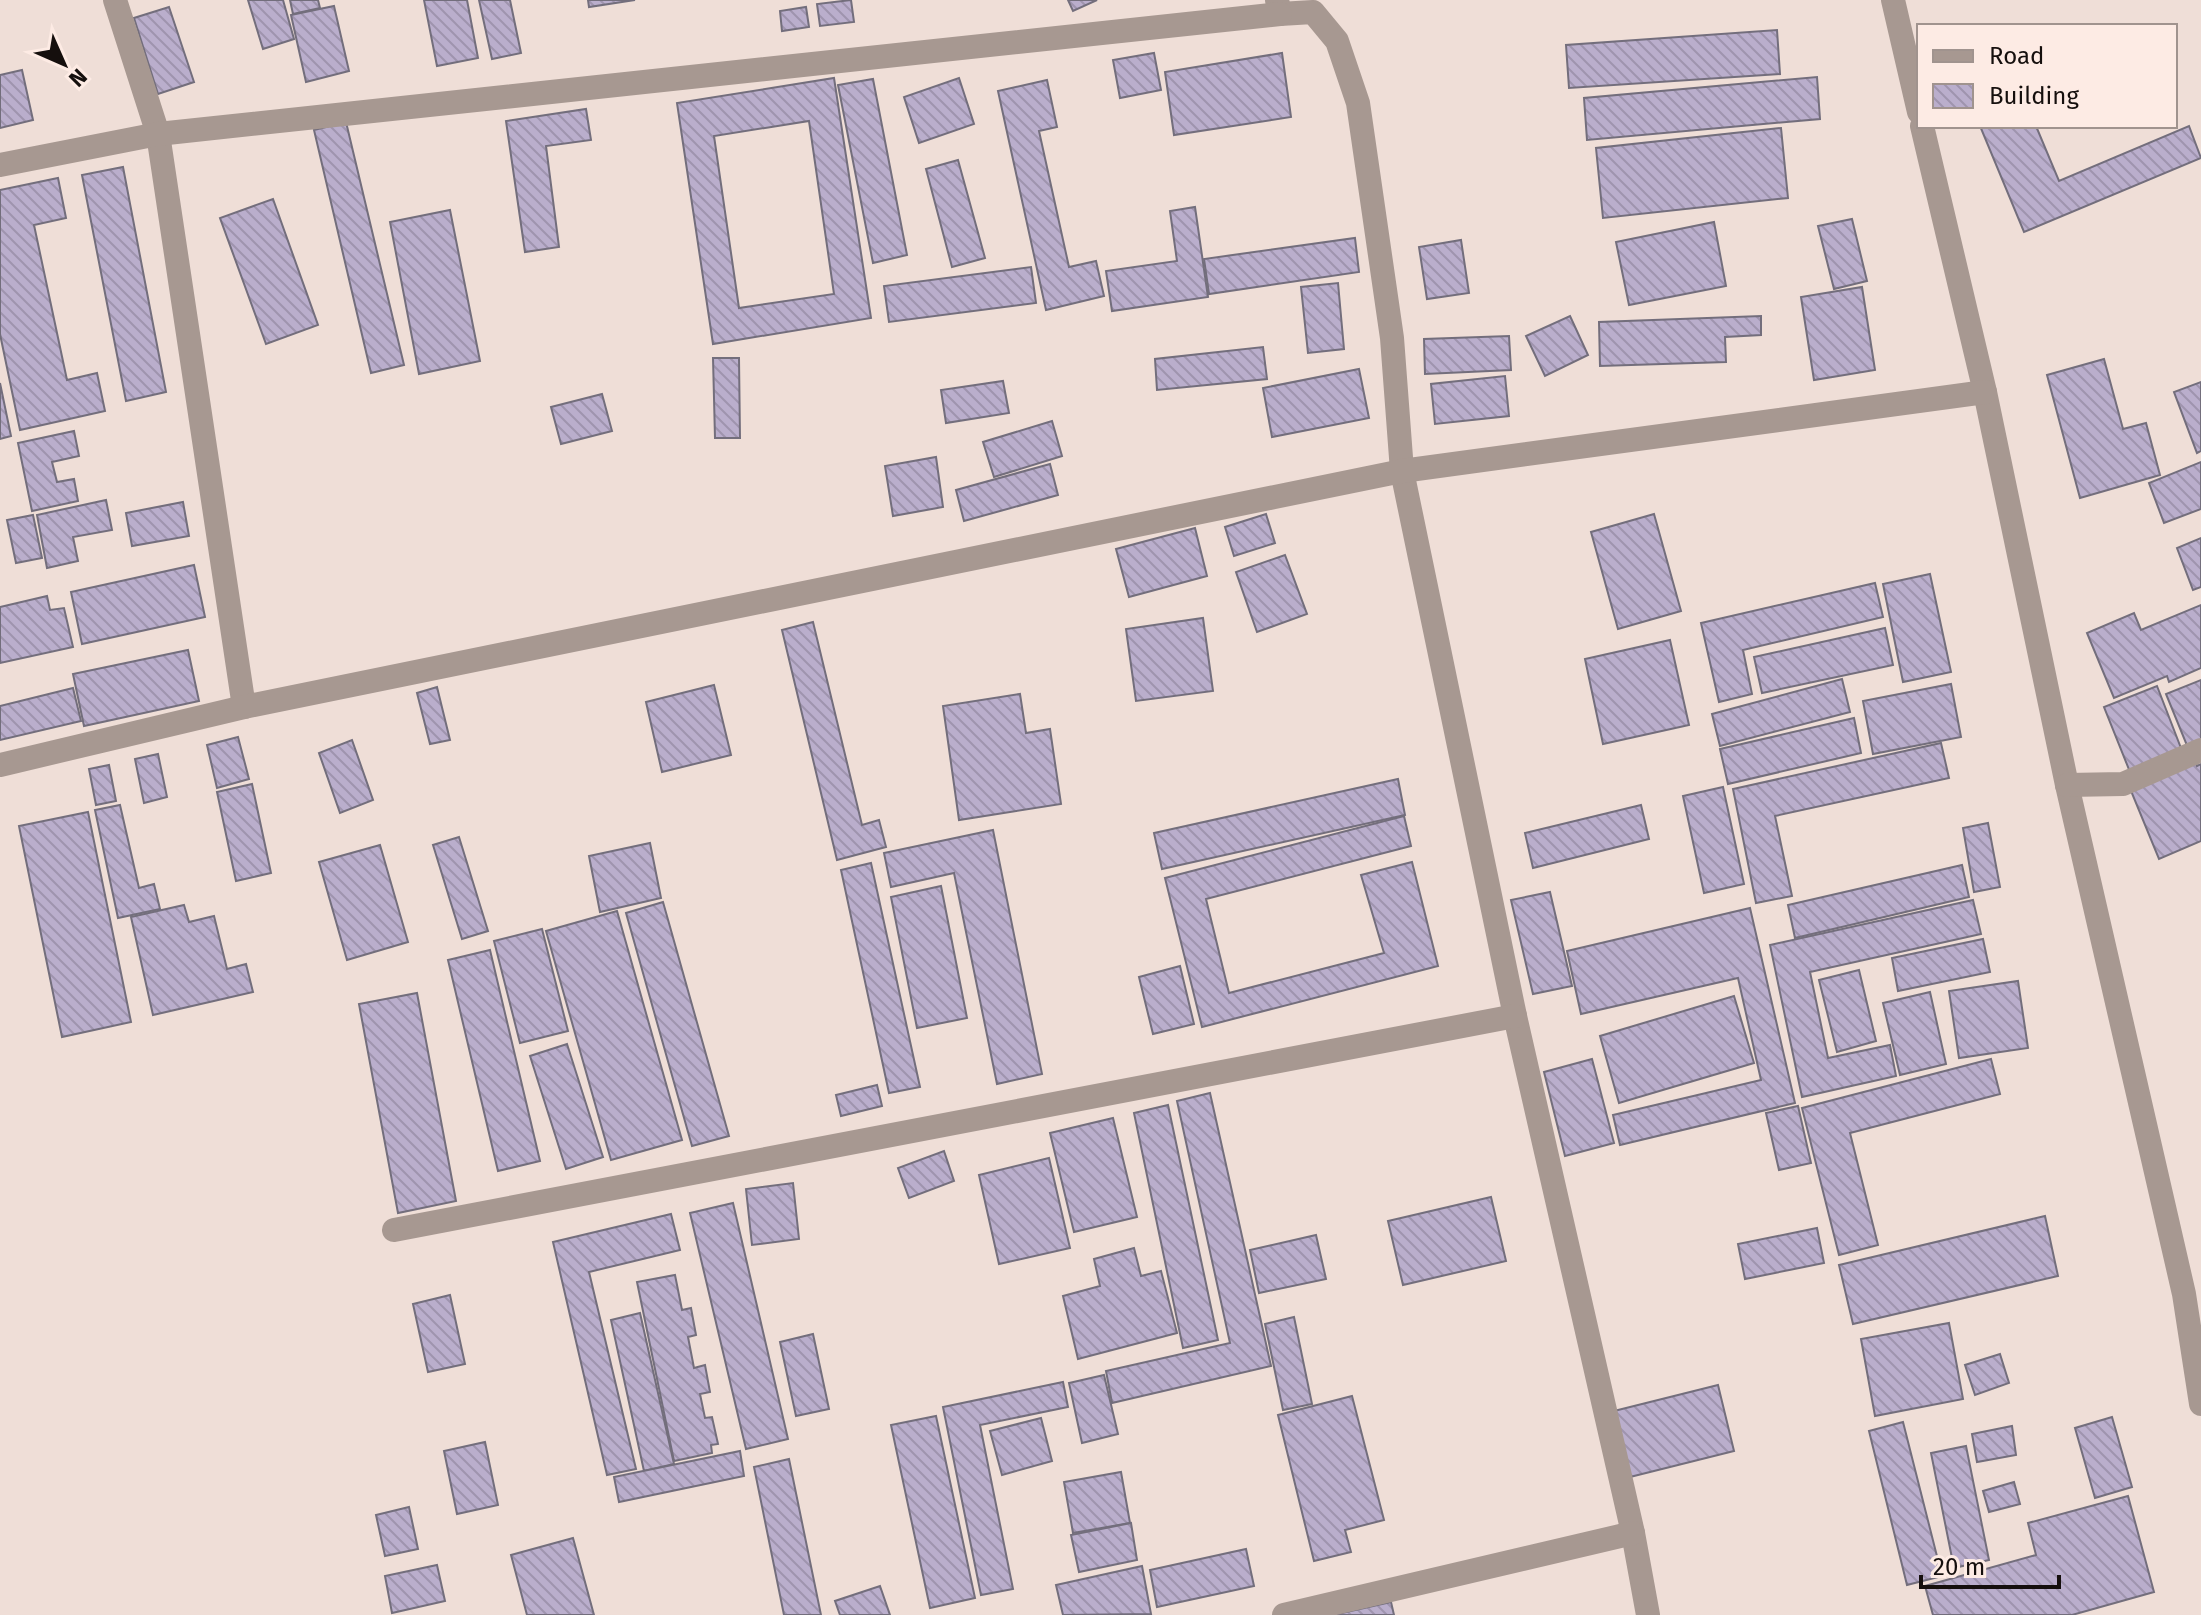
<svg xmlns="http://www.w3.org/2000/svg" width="2201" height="1615" viewBox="0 0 2201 1615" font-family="'Fira Sans',sans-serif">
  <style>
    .building { fill: url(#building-back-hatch); stroke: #736e7c; stroke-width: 2; fill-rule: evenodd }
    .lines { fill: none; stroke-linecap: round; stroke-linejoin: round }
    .minor { stroke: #a79891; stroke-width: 24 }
  </style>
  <defs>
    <pattern id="building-back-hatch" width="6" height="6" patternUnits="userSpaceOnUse" patternTransform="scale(2)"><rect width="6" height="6" fill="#baaecc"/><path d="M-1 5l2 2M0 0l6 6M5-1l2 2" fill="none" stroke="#9f94ae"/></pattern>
  </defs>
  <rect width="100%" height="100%" fill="#efded7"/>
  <g class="building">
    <path d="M248,0H283L294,39L263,49Z"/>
    <path d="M290,0H318L320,8L293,14Z"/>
    <path d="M424,0H467L478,58L437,66Z"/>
    <path d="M479,0H510L521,53L492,59Z"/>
    <path d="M588,0H635L589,7Z"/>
    <path d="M851,0L854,22L820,26L817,4Z"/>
    <path d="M1068,0H1097L1073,11Z"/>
    <path d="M334,6L349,71L306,82L291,15Z"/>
    <path d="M169,7L194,82L158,94L134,18Z"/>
    <path d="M806,7L809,27L782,31L780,11Z"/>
    <path d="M1777,30L1780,74L1569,88L1566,45Z"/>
    <path d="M1154,53L1161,90L1120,98L1113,60Z"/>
    <path d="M1282,53L1291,117L1174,135L1165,72Z"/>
    <path d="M22,70L33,120L0,128V75Z"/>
    <path d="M1817,77L1820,119L1587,140L1584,98Z"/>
    <path d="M834,78L871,318L713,344L677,103ZM809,121L834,294L739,308L714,136Z"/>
    <path d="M959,78L974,124L919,143L904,97Z"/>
    <path d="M873,79L907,255L873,263L838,85Z"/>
    <path d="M1047,80L1057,127L1039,131L1069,267L1096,261L1104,296L1046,310L998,91Z"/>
    <path d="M586,109L591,140L546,146L559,247L525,252L506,121Z"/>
    <path d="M346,122L404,365L371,373L314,130Z"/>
    <path d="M1980,126H2036L2059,181L2189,126L2201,158L2024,232Z"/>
    <path d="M1781,128L1788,198L1603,218L1596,148Z"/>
    <path d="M958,160L985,258L952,267L926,169Z"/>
    <path d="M123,167L166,392L126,401L82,175Z"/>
    <path d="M58,178L66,218L34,225L67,380L97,373L105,411L20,430L0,334V190Z"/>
    <path d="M273,199L318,325L266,344L220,218Z"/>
    <path d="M1195,207L1208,297L1112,311L1106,271L1177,261L1170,211Z"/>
    <path d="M450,210L480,361L419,374L390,222Z"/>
    <path d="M1852,219L1867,281L1834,289L1818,226Z"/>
    <path d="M1714,222L1726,286L1629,305L1616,242Z"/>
    <path d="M1355,238L1359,272L1209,294L1204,259Z"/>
    <path d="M1461,240L1469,293L1427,299L1419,247Z"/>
    <path d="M1031,267L1036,303L889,322L884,286Z"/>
    <path d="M1338,283L1344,349L1308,353L1301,287Z"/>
    <path d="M1862,287L1875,370L1814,380L1801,297Z"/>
    <path d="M1570,316L1588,355L1545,376L1526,336Z"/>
    <path d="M1761,316V335L1725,337L1726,362L1600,366L1599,322Z"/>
    <path d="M1509,336L1511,370L1425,374L1424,339Z"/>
    <path d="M1263,347L1267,379L1157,390L1155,359Z"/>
    <path d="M713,358H739L740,438H715Z"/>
    <path d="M2104,359L2123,429L2146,423L2160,475L2080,498L2047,375Z"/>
    <path d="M1359,369L1369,418L1272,437L1263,388Z"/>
    <path d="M1505,376L1509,416L1435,424L1431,384Z"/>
    <path d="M1003,381L1009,413L946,423L941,390Z"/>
    <path d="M2201,382V451L2197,453L2174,392Z"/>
    <path d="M0,383L11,436L0,439Z"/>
    <path d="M602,394L612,431L561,444L551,407Z"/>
    <path d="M1052,421L1062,456L994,477L983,442Z"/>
    <path d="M74,431L79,456L52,462L57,482L74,479L78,501L32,511L18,443Z"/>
    <path d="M936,457L943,507L893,516L885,466Z"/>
    <path d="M2201,462V509L2164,523L2149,483Z"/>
    <path d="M1050,464L1058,495L964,521L956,490Z"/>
    <path d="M106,500L112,530L73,537L78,561L47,568L37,515Z"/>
    <path d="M183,502L189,536L132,546L126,513Z"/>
    <path d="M1266,514L1275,543L1234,556L1225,527Z"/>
    <path d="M1654,514L1681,611L1618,629L1591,532Z"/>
    <path d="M33,515L42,558L16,563L7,520Z"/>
    <path d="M1195,528L1207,576L1129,597L1116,549Z"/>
    <path d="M2201,538V587L2193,590L2177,548Z"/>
    <path d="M1285,555L1307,614L1257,632L1236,572Z"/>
    <path d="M194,565L205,617L82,644L71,592Z"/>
    <path d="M1930,574L1951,672L1903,682L1883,584Z"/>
    <path d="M1875,583L1883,617L1743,650L1752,694L1719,702L1701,623Z"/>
    <path d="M47,596L50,610L64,608L73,647L0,663V607Z"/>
    <path d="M2201,605V668L2169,682L2167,676L2114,698L2087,633L2134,613L2141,630Z"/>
    <path d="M1203,618L1213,691L1136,701L1126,629Z"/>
    <path d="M813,622L862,825L879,820L886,847L837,860L782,630Z"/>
    <path d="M1885,628L1893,665L1762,693L1754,657Z"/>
    <path d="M1670,640L1689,725L1603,744L1585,659Z"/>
    <path d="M188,650L199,701L84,726L73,674Z"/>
    <path d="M1842,679L1850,712L1720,746L1712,714Z"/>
    <path d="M2201,680V743L2188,748L2166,694Z"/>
    <path d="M1951,684L1961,737L1873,754L1863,701Z"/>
    <path d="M714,685L731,755L662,772L646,702Z"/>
    <path d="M2157,686L2184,756L2132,777L2104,707Z"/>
    <path d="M437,687L450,740L430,744L417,693Z"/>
    <path d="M73,688L81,721L0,740V706Z"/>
    <path d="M1020,694L1026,733L1050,729L1061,804L959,820L943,706Z"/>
    <path d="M1854,718L1861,753L1728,784L1720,749Z"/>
    <path d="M238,737L249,779L217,788L207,745Z"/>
    <path d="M352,740L373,800L340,813L319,753Z"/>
    <path d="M1941,743L1949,778L1775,816L1792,896L1756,903L1733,789Z"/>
    <path d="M158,754L167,797L144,803L135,759Z"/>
    <path d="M2194,758L2197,766L2201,764V841L2159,859L2129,786Z"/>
    <path d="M109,765L116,801L96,805L89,769Z"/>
    <path d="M1398,779L1405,815L1162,869L1154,833Z"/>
    <path d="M252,784L271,873L236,881L217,792Z"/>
    <path d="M1723,787L1744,884L1704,893L1683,796Z"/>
    <path d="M120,805L139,888L154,884L160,909L118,918L95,810Z"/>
    <path d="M1641,805L1649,839L1533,868L1525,833Z"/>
    <path d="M88,812L131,1022L62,1037L19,826Z"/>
    <path d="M1404,816L1411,846L1206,899L1229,993L1384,953L1361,875L1412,862L1438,966L1202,1027L1165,878Z"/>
    <path d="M1988,823L2000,887L1974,892L1963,828Z"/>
    <path d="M993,830L1042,1074L997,1084L954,873L891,887L884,853Z"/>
    <path d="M459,837L488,931L462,939L433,845Z"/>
    <path d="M650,843L661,898L600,912L589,856Z"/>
    <path d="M380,845L408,942L347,960L319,862Z"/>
    <path d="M871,863L920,1087L889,1093L841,870Z"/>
    <path d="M1962,865L1969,897L1795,938L1788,905Z"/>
    <path d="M941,886L967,1018L917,1028L891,897Z"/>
    <path d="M1550,892L1572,986L1533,994L1511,900Z"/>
    <path d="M1973,900L1981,934L1810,972L1828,1058L1890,1045L1896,1076L1802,1097L1770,945Z"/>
    <path d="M663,902L729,1136L692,1146L626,913Z"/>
    <path d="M184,905L189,922L214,916L227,969L246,964L253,992L153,1015L131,917Z"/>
    <path d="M1750,908L1795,1103L1620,1145L1613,1115L1761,1080L1738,978L1581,1014L1567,951Z"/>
    <path d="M617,911L682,1140L611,1160L546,931Z"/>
    <path d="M542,929L568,1031L520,1043L494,941Z"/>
    <path d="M1983,939L1990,972L1898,991L1892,958Z"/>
    <path d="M490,950L540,1161L498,1171L448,960Z"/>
    <path d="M1180,966L1194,1024L1153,1034L1139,977Z"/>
    <path d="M1859,970L1876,1041L1837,1052L1819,980Z"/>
    <path d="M2018,981L2028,1048L1959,1058L1949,991Z"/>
    <path d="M1930,992L1946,1064L1900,1075L1883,1003Z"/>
    <path d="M417,993L456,1201L398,1213L359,1004Z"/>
    <path d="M1734,996L1754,1063L1619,1103L1600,1036Z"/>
    <path d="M567,1044L603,1157L566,1169L530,1056Z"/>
    <path d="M1592,1059L1614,1143L1565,1156L1544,1072Z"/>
    <path d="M1991,1059L2000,1094L1850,1133L1878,1245L1839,1255L1802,1108Z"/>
    <path d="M877,1085L882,1106L841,1116L836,1095Z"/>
    <path d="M1210,1093L1271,1366L1112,1403L1106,1371L1230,1343L1177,1101Z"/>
    <path d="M1168,1105L1218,1340L1183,1348L1134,1113Z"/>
    <path d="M1798,1106L1811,1163L1779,1170L1766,1113Z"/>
    <path d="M1113,1118L1137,1217L1074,1232L1050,1133Z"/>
    <path d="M944,1151L954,1181L909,1198L898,1168Z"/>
    <path d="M1049,1158L1070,1248L999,1264L979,1175Z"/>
    <path d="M793,1183L799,1239L752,1245L746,1189Z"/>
    <path d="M1491,1197L1506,1261L1403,1285L1388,1221Z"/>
    <path d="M733,1203L788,1439L746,1449L690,1213Z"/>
    <path d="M671,1214L680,1250L589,1272L636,1469L607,1475L553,1242Z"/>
    <path d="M2045,1216L2058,1276L1853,1324L1839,1265Z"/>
    <path d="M1817,1228L1824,1263L1745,1279L1738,1244Z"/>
    <path d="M1316,1235L1326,1279L1259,1293L1250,1250Z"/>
    <path d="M1134,1248L1141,1276L1161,1271L1177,1333L1078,1359L1063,1296L1100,1286L1094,1259Z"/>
    <path d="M675,1275L682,1310L691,1308L696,1335L688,1337L694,1368L705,1365L710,1392L700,1394L705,1418L712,1417L718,1444L711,1445L712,1453L674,1461L637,1282Z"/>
    <path d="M450,1295L465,1364L428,1372L413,1304Z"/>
    <path d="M640,1313L674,1464L644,1471L611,1320Z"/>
    <path d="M1294,1317L1312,1404L1283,1410L1265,1324Z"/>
    <path d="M1949,1323L1963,1399L1875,1416L1861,1339Z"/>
    <path d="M813,1334L829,1409L796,1416L780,1342Z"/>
    <path d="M2000,1354L2009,1383L1975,1395L1965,1365Z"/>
    <path d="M1104,1375L1118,1434L1082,1443L1069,1383Z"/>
    <path d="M1063,1382L1068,1407L980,1425L1013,1589L981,1595L943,1407Z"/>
    <path d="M1718,1385L1734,1451L1630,1477L1614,1411Z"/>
    <path d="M1352,1396L1384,1520L1345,1530L1351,1552L1314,1561L1278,1415Z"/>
    <path d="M936,1416L975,1598L930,1608L891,1425Z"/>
    <path d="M2112,1417L2132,1487L2095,1498L2075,1428Z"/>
    <path d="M1041,1418L1052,1461L1002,1475L990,1431Z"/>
    <path d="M1903,1422L1942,1576L1907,1585L1869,1431Z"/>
    <path d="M2012,1426L2016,1455L1977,1462L1972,1434Z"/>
    <path d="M485,1442L498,1505L457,1514L444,1451Z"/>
    <path d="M1966,1446L1989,1560L1954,1568L1931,1453Z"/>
    <path d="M740,1451L744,1476L619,1502L614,1477Z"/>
    <path d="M789,1459L821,1615H784L754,1467Z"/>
    <path d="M1121,1472L1130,1523L1073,1533L1064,1482Z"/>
    <path d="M2014,1482L2020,1504L1989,1512L1983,1491Z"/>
    <path d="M2128,1496L2154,1592L2072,1615H1933L1925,1586L2036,1555L2028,1523Z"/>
    <path d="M409,1507L418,1549L385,1556L376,1515Z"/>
    <path d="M1131,1523L1137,1560L1079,1572L1071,1535Z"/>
    <path d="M573,1538L594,1615H527L511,1555Z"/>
    <path d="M1246,1549L1254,1586L1157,1607L1150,1570Z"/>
    <path d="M437,1565L445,1601L392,1613L385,1576Z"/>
    <path d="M1142,1566L1151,1614L1063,1615L1056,1585Z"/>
    <path d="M880,1586L890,1615H840L835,1601Z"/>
    <path d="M1391,1602L1394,1615H1333Z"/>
  </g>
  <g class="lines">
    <g class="minor">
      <path d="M115,0L158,134L244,707"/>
      <path d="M1277,0L1280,14L1313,12L1337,41L1358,103L1392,338L1402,471L1515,1016L1633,1533L1648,1615"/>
      <path d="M1893,0L1919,112"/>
      <path d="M1922,126L1985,392L2067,785L2184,1294L2201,1404"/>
      <path d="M0,165L158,134L1280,14"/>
      <path d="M0,765L244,707L1402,471L1985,392"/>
      <path d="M2067,785L2123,784L2201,750"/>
      <path d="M394,1230L1515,1016"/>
      <path d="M1284,1615L1633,1533"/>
    </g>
  </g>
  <rect x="1917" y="24" width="260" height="104" fill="#fdebe4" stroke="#a0938e" stroke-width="2"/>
  <rect x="1933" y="50" width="40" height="12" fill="#a79891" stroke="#a0938e" stroke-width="2"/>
  <text x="1989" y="64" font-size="24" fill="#150f0d">Road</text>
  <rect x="1933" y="84" width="40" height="24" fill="url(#building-back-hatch)" stroke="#a0938e" stroke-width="2"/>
  <text x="1989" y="104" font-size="24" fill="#150f0d">Building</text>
  <g transform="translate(64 64) rotate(135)" stroke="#fdebe4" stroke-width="6" paint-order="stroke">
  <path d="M0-6L14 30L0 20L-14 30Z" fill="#150f0d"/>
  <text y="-12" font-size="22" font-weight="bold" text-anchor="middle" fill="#150f0d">N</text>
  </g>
  <path d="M1921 1575v12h138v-12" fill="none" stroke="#150f0d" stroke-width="4"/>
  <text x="1933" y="1575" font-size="24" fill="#150f0d" stroke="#fdebe4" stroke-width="6" paint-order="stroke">20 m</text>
</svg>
